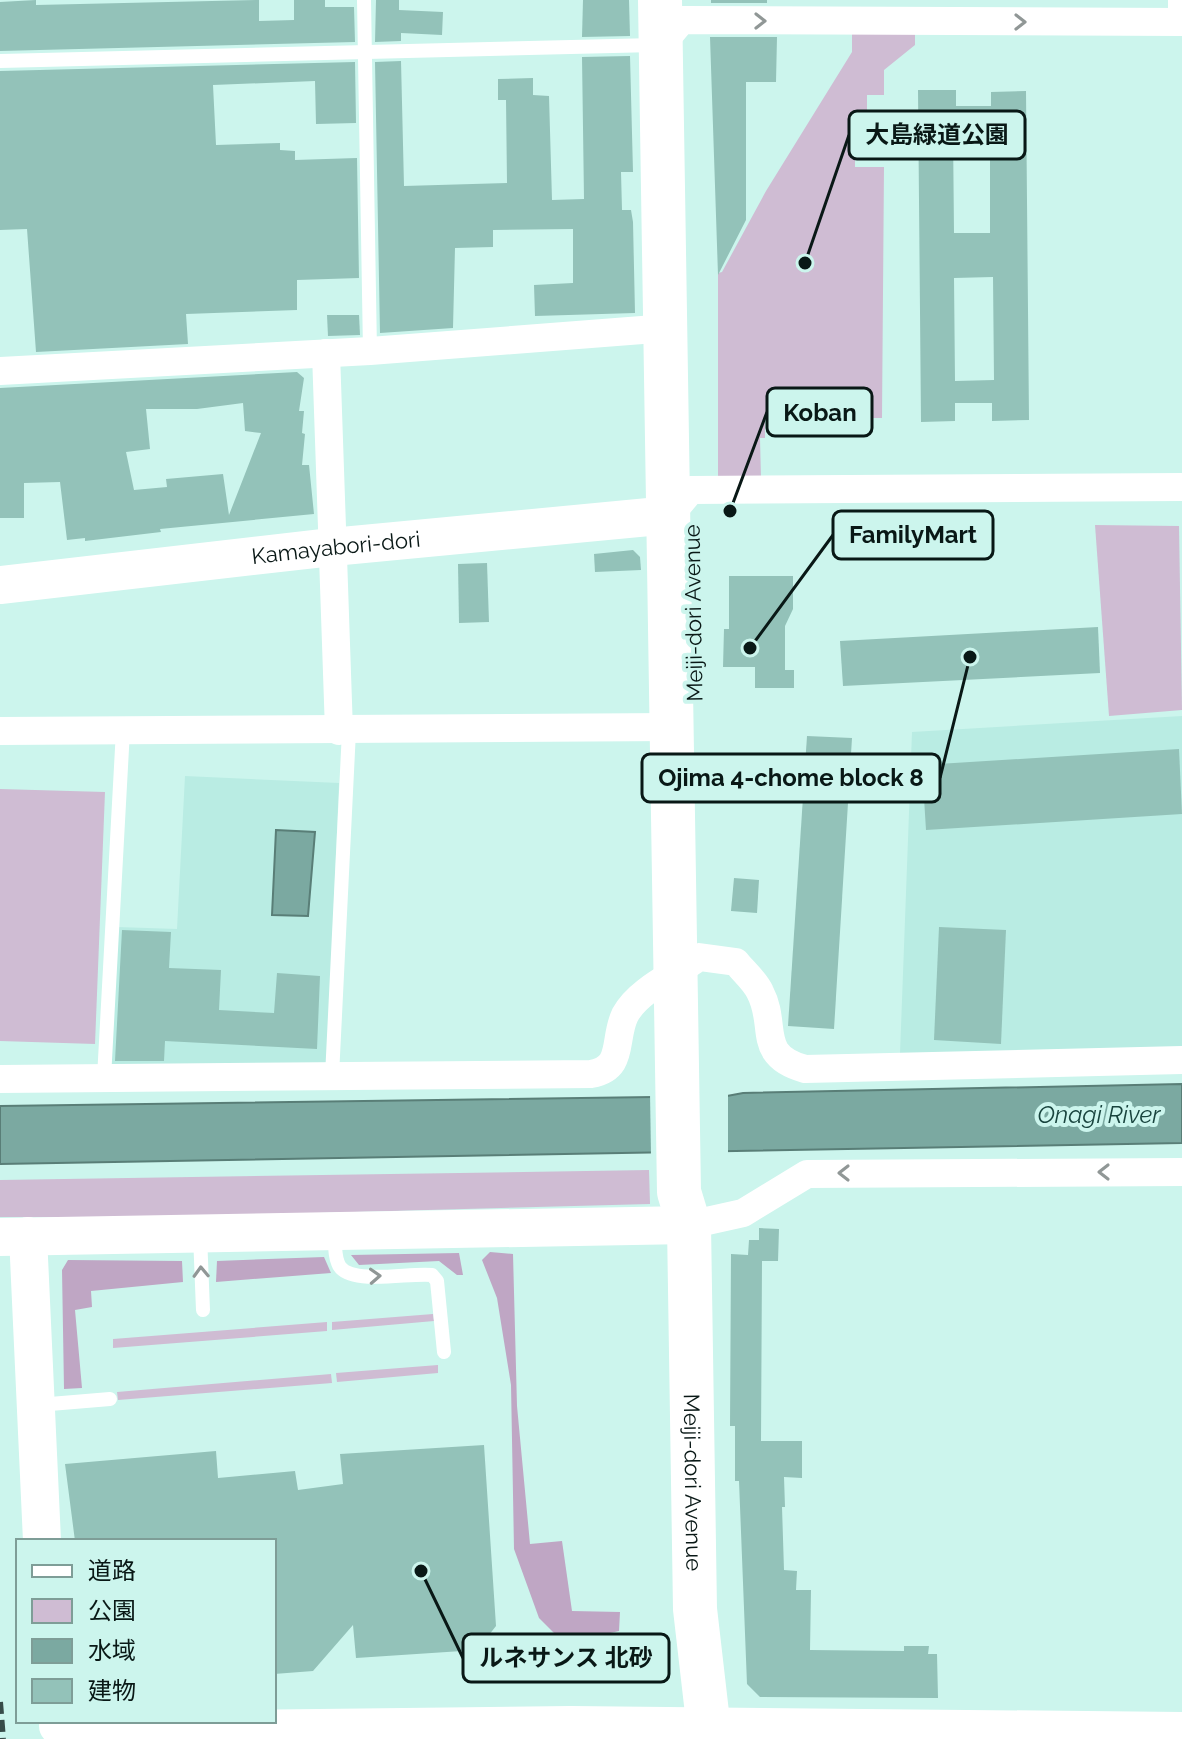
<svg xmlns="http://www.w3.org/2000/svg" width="1182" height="1739" viewBox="0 0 1182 1739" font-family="Raleway,'Noto Sans JP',sans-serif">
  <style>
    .built { fill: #b9ece3 }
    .green { fill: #cfbcd3 }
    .forest { fill: #bfa6c4 }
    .water { fill: #7ba9a1; stroke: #597e77; stroke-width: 2 }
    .pier { fill: #ccf5ed }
    .building { fill: #93c2b9; fill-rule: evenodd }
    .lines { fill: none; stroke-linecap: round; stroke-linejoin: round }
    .lane { stroke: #fff; stroke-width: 14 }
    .street { stroke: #fff; stroke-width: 28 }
    .secondary { stroke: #fff; stroke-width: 38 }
    .primary { stroke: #fff; stroke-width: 44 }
    .rail { stroke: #374c49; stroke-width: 6; stroke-dasharray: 12 6; stroke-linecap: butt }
    .oneway { stroke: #909796 }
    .labels { text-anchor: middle; stroke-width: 8; stroke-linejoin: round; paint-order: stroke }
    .street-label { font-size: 22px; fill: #091816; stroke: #ccf5ed }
    .water-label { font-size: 24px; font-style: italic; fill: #19443e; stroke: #ccf5ed }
    .leader { fill: none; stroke: #091816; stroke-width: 3 }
    .callout-dot { fill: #091816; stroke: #ccf5ed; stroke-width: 3 }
    .callout { fill: #ccf5ed; stroke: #091816; stroke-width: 3 }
    .callout-label { font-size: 24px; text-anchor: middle; font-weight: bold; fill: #091816 }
  </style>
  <rect width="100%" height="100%" fill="#ccf5ed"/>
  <g class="built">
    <path d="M1182,716V1047L900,1054L912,732Z"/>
    <path d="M185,776L339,783L327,1066L114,1069L109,1064L117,927L177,929Z"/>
  </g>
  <g class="green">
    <path d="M852,30L915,32V45L884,70V95H867V131L855,132V167H884L882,418H765V438H760L761,478L718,477V273L722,272L766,191L852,52Z"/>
    <path d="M1095,525L1179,526L1182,710L1109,716Z"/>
    <path d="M0,789L105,792L95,1044L0,1041Z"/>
    <path d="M649,1170L650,1204L166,1217H0V1180Z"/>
    <path d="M433,1314L434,1321L332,1330V1322Z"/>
    <path d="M327,1322V1331L113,1348V1339Z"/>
    <path d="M438,1365V1373L337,1382L336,1373Z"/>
    <path d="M331,1374L332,1383L118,1400L117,1392Z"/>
  </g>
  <g class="forest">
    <path d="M490,1252L513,1254L517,1406L530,1544L562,1541L572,1611L620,1612L619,1631L589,1638L555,1634L539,1618L514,1549L511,1385L497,1298L482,1260Z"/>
    <path d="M459,1253L463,1275H457L439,1261L359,1265L351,1255Z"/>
    <path d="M324,1257L331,1273L216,1282L217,1261Z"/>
    <path d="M68,1260L182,1261L183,1282L91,1291L92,1307L75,1310L82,1388L64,1389L62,1270Z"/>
  </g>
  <g class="water">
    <path d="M276,830L315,832L308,916L272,915Z"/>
    <path d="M1182,1084V1143L0,1164V1106L727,1096L743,1093Z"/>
  </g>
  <path class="pier" d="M728,1092V1155L651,1156L650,1093Z"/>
  <g class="building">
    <path d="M36,0V5L259,0V21L294,20V0H325V7H354L355,42L0,51V2Z"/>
    <path d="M376,0H399V10L443,12L442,35L401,33V41L375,42Z"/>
    <path d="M583,0H629L630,36L582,37Z"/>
    <rect x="711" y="0" width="56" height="3"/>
    <path d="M710,37H777L776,82H746V220L718,275Z"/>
    <path d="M630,56L633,172H621L622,210H631L633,222L635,313L535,316L534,285L573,283V229L493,230V247L455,248L453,328L380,333L375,62L401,61L404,186L507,183L506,100H498V79L533,78V95L549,96L552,200L584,199L582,57Z"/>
    <path d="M355,62L356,123L316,124L315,81L213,85L216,145L280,143V150L295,151V160L357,158L359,278L297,280V310L186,314L188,344L36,352L27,229L0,230V71Z"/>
    <path d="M918,90H956V106H991V92L1026,91L1029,420L992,421V403H955V421L921,422ZM953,131H990V233H954ZM993,277L994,380L955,381L954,278Z"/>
    <path d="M327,315H359L360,335L328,336Z"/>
    <path d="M297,372L304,378L299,411H304L302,433L305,434L302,465H309L314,514L160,529L161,532L85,541V538L67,540L60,482L24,483V518H0V388ZM243,403L245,431L261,433L229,515L223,474L166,479L167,487L134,490L126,452L150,449L146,409H197Z"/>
    <path d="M633,550L640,557L641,570L595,572L594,554Z"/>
    <path d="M487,563L489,622L459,623L458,564Z"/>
    <path d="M729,576H793V609L785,626V670H794V688H755V667H723L724,629H729Z"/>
    <path d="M1098,627L1100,673L843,686L840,641Z"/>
    <path d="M807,736L852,738L834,1029L788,1026Z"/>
    <path d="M1179,749L1182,814L926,830L922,765Z"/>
    <path d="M734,878L759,880L757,913L731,911Z"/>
    <path d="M939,927L1006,930L1001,1044L934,1040Z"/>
    <path d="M122,930L171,932L169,968L221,970L219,1010L274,1013L277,973L320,976L317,1049L165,1041L164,1061H115Z"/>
    <path d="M759,1228L779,1229L778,1261H762L761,1441H802V1478L784,1477L785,1507H782L784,1570L797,1571L796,1590H811L810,1650L904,1651V1646H929L928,1654H937L938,1698L760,1697L747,1684L739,1481H735V1426H730L731,1254L748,1255L749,1240H759Z"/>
    <path d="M484,1445L496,1626L477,1650L356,1658L353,1625L313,1671L274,1674V1541H75L65,1464L216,1451L218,1478L295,1471L298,1490L343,1484L340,1454Z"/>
  </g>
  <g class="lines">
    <g class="lane">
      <path d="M364,0L370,351"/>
      <path d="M1175,0V22"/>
      <path d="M0,61L655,45"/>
      <path d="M332,1076L349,731"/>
      <path d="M104,1078L123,730"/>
      <path d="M335,1232C335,1242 334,1254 338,1263C346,1287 410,1272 432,1275L437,1281L444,1352"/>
      <path d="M200,1235L203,1310"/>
      <path d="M38,1405L110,1399"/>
    </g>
    <g class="street">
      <path d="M661,45L682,20L1182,22"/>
      <path d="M326,353L339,731"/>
      <path d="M0,371L370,351L668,328"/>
      <path d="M670,515L691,490L1182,487"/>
      <path d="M0,731L673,727"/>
      <path d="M0,1079L591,1074C625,1068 613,1040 625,1015C638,990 676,974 699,957L736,962C743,971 755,981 760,992C778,1026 755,1055 805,1069L1182,1060"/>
      <path d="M689,1225L743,1213L807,1174L1182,1172"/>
    </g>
    <g class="secondary">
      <path id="s1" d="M0,585L332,547L670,515"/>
      <path d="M28,1236L42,1541"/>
      <path d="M0,1237L689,1225"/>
      <path d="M58,1726L235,1729L571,1725L1182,1731"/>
    </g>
    <path class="primary" id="s2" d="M660,0L679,1192L689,1225L695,1609L710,1739"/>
    <path class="rail" d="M0,1702L3,1739"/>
  </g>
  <defs><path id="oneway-chevron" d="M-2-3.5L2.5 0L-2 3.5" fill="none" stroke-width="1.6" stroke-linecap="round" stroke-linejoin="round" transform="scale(2)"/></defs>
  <g class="oneway">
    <use href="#oneway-chevron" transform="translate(760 21)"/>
    <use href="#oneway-chevron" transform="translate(1020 22)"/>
    <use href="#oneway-chevron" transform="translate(1104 1172) rotate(180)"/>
    <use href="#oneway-chevron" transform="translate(844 1173) rotate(180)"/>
    <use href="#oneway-chevron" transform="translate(201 1272) rotate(-92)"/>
    <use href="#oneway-chevron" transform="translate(375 1276) rotate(-3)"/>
  </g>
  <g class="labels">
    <g class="street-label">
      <text dy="8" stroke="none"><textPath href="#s1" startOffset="338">Kamayabori-dori</textPath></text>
      <text transform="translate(693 613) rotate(-91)" y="8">Meiji-dori Avenue</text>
      <text dy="8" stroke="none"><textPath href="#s2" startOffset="1484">Meiji-dori Avenue</textPath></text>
    </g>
    <g class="water-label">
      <text x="1099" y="1123">Onagi River</text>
    </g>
  </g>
  <path class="leader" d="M805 263L849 135M730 511L767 412M750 648L833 535M970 657L940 778M421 1571L463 1658"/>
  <g class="callout-dot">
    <circle cx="805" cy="263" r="8"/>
    <circle cx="730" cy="511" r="8"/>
    <circle cx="750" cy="648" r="8"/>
    <circle cx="970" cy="657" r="8"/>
    <circle cx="421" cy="1571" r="8"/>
  </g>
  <g class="callout">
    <rect x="849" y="111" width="176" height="48" rx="8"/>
    <rect x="767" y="388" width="105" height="48" rx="8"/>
    <rect x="833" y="511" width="160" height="48" rx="8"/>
    <rect x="642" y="754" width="298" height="48" rx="8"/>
    <rect x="463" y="1634" width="206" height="48" rx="8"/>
  </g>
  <g class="callout-label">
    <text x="937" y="143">大島緑道公園</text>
    <text x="820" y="421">Koban</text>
    <text x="913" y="543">FamilyMart</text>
    <text x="791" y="786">Ojima 4-chome block 8</text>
    <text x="566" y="1666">ルネサンス 北砂</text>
  </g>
  <rect x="16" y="1539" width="260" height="184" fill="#ccf5ed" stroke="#7e9d97" stroke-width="2"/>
  <rect x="32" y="1565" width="40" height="12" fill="#ffffff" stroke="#7e9d97" stroke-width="2"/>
  <text x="88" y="1579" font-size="24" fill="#091816">道路</text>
  <rect x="32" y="1599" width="40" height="24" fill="#cfbcd3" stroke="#7e9d97" stroke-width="2"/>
  <text x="88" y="1619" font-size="24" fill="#091816">公園</text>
  <rect x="32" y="1639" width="40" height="24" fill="#7ba9a1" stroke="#7e9d97" stroke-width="2"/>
  <text x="88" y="1659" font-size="24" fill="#091816">水域</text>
  <rect x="32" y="1679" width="40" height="24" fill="#93c2b9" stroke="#7e9d97" stroke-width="2"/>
  <text x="88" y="1699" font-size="24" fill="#091816">建物</text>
</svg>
